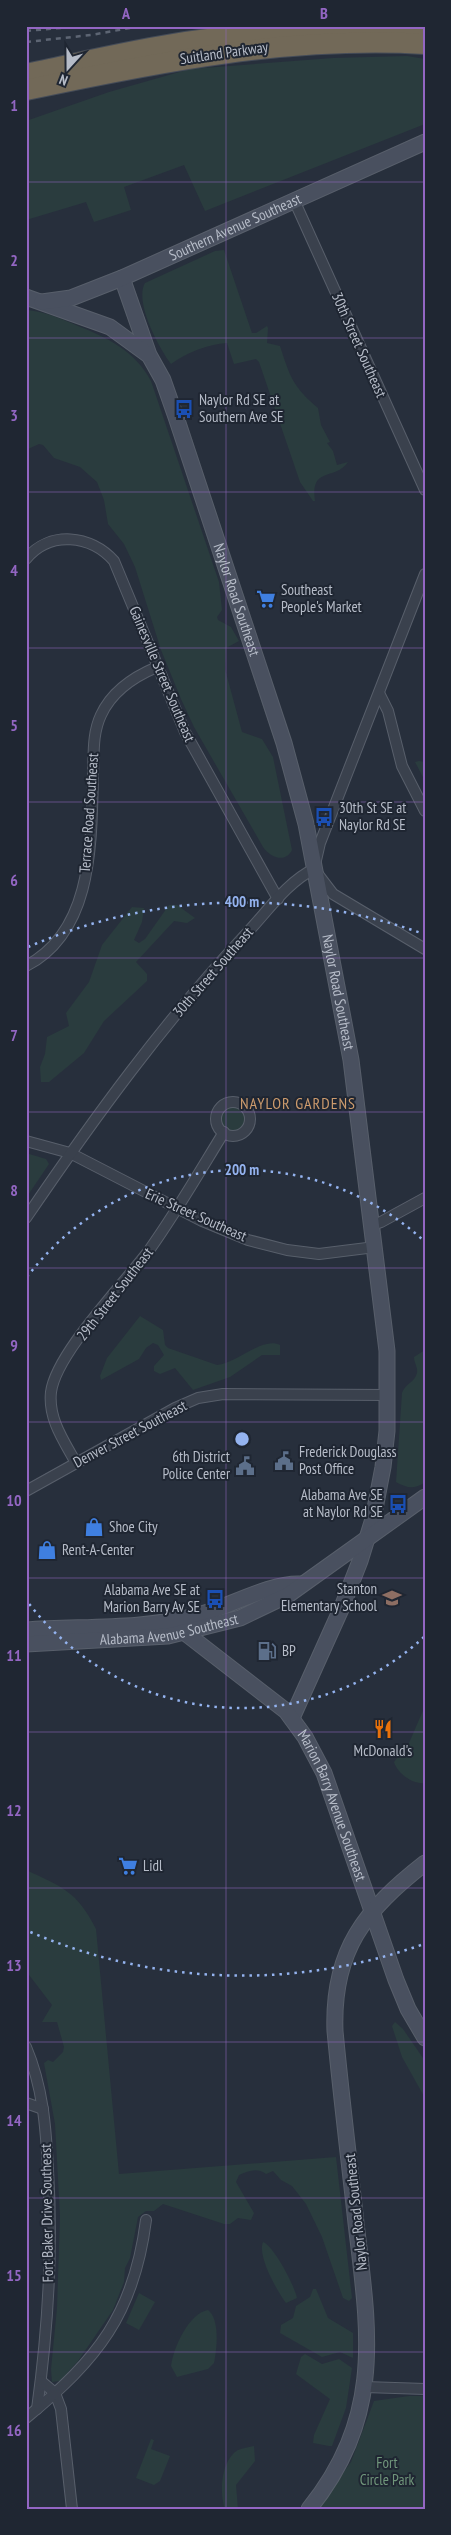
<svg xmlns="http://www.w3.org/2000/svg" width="451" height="2535" viewBox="0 0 451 2535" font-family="'PT Sans Narrow',sans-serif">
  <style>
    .green { fill: #2a3c3e }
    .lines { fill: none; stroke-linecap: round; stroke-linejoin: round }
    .street-casing { stroke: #585f6b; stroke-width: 12 }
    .secondary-casing { stroke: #585f6b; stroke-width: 17 }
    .highway-casing { stroke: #454c58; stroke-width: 22 }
    .street { stroke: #3a414d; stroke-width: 10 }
    .secondary { stroke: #49505f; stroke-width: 15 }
    .highway { stroke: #726958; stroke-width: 20 }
    .rail { stroke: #5d6573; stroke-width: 2.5; stroke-dasharray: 5 5; stroke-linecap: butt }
    .grid { fill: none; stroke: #9366c3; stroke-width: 1; stroke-opacity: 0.55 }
    .ring { fill: none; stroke: #94b3ef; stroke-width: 2.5; stroke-dasharray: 2.5 5 }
    .labels { text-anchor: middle; stroke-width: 4; stroke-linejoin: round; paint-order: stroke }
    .street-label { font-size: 15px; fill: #b6bcc8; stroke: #1f2632 }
    .poi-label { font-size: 15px; fill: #b6bcc8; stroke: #1f2632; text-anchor: start }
    .park-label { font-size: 15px; fill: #70967b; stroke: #1f2632 }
    .neighbourhood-label { font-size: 16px; letter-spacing: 1px; fill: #cc9b6d; stroke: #1f2632 }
    .centre { fill: #94b3ef; stroke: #1f2632; stroke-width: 2.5 }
    .ring-label { font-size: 15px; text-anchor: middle; font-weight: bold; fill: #94b3ef; stroke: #1f2632; stroke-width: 4; stroke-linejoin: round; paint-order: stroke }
    .neatline { fill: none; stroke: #9366c3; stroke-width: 2 }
    .grid-label { font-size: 16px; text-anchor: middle; font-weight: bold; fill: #9366c3 }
  </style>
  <rect width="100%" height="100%" fill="#272f3c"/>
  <g class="green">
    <path d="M407,56L425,59V124L205,211L184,165L124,187L131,210L94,222L86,202L26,220V121L109,92L190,69L333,58Z"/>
    <path d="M224,250L252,333H256L267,326L268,328L267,343L280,346C290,377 293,387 318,408L321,425L330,442L327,443L333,451L337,465L348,462C335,481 310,466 315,501H313L300,482L259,362L256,359L234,364L227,343C208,344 186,353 171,364C159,348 134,302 145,283L215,251Z"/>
    <path d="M26,310C44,311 62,319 78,326C108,338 135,351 151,381L219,582L222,610L217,617L218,620L231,627L239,641L226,648L225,669L242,732L262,739L273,757L292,850C285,864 270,857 263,847L194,727L181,699L161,650L135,567L124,544L108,524L104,500L97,482L80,467L54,458L43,445L39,444L26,450Z"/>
    <path d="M419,761L425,762V781L415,762Z"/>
    <path d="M169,905H177L195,918L187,923L174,921L136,962L147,974V981L104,1021L84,1053L49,1082H41L40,1067L45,1054L47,1037L69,1026L66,1013L89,982L102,945L132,907L144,908L142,922L134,940L139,943L145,939Z"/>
    <circle cx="233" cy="1119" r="13"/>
    <path d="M26,1153L46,1159L49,1164L26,1198Z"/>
    <path d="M140,1316L163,1330L165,1345L168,1348L217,1365C236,1364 263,1336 280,1345V1355H262L230,1377L193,1390L175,1368L160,1374L154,1371V1366L164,1355L158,1345L153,1343L146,1348L139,1359L101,1380L100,1376L107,1358Z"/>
    <path d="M425,1350V1482C414,1490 407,1488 396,1482L402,1393C405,1384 415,1382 417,1373C418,1367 414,1363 414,1357Z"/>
    <path d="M425,1706V1783C413,1785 397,1773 394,1762L409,1743Z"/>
    <path d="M26,1870C62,1887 77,1891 96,1929L119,2174L336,2157L352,2298L349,2301L343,2298L322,2237L306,2204L292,2186L281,2180L273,2171L266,2174C257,2167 248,2171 239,2175L236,2182L254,2213L251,2220L238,2218L230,2224H224L163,2204L154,2211H146L138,2217L130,2258L125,2268L124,2282L113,2310L78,2361L60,2381L52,2382L51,2369L57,2308L60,2216L55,2124L44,2063L48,2060L53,2062L63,2052L64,2047L57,2022H42L52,2005L26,1971Z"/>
    <path d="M395,2022L403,2029L425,2061V2098L402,2057L392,2026Z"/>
    <path d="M263,2242C274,2246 295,2287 297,2298L286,2303C277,2291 257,2256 263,2242Z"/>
    <path d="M313,2289H316L328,2318L353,2333V2358L340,2352L322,2357L280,2333L281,2325L293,2318L296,2306L310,2297Z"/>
    <path d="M139,2293L155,2302L139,2330L126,2323Z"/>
    <path d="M208,2310C220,2319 217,2349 214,2363L208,2369L177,2377L171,2366C173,2348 189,2313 208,2310Z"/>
    <path d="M305,2354L322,2364L339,2359L352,2368L346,2408L332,2446H329L313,2443L314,2435L330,2399L296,2374L301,2357Z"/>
    <path d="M409,2396H425V2509H317L351,2462L374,2401Z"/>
    <path d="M151,2439L154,2440L151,2449L170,2456L160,2481L154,2485L136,2478Z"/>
    <path d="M254,2446L255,2461L236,2485L238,2509H225C219,2492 221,2460 238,2450C243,2448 249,2447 254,2446Z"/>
  </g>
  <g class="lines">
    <g class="street-casing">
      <g id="street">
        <path d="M294,200L425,490"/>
        <path d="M26,559C50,530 91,535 114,561L185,732L278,899"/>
        <path d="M379,693L388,711L402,766L425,811"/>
        <path d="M317,873L333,894L425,949"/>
        <path d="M26,966C94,931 91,841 93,775C94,755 92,734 101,715C112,691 133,677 157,667"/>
        <circle cx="233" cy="1119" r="17"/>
        <path d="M26,1141L70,1153L202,1221L248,1240L287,1250L319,1254L375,1247"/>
        <path d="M26,1218C94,1118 164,1022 246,934C267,912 287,882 314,869L320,843L425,574"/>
        <path d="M372,1225L381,1222L425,1198"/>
        <path d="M76,1463C64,1441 48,1419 51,1392C56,1353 125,1283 150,1249C177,1211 200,1171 224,1132"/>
        <path d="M26,1491L175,1408L198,1398L223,1394L388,1395"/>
        <path d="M26,2047C43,2087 46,2128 48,2170C53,2250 48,2329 37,2409"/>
        <path d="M26,2103L43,2109"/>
        <path d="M41,2381L55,2393L61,2409L72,2509"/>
        <path d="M365,2387L425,2389"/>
        <path d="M26,2418C98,2359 134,2314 146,2220"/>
      </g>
    </g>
    <g class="secondary-casing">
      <g id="secondary">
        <path id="s1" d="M122,278L149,355L163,380L176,417L284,743L306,824L351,1060L387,1351V1431L383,1467L373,1519L360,1561L342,1607L292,1718"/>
        <path d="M26,297L110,327L147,354"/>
        <path id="s2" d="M42,302L71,298L122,278L425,142"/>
        <path id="s3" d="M175,1619L184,1632L286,1711L305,1737L324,1773L396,1980L408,2009L425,2038"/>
        <path d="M26,1630C81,1626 141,1630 195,1616C227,1608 268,1583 300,1584"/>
        <path id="s4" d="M26,1644L168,1636L240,1618L288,1595L425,1497"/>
        <path d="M309,2509C384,2415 369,2333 356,2223C349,2159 341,2095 335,2031C332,1950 365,1910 425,1863"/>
      </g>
    </g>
    <g class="highway-casing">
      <g id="highway">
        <path d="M26,74C79,63 133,50 186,42C265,30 345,25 425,28"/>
        <path d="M26,90C158,62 289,36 425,44"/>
      </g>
    </g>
    <use href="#street" class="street"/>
    <use href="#secondary" class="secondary"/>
    <use href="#highway" class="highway"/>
    <g class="rail">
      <path d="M26,31L82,26"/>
      <path d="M26,42L91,35L141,26"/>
    </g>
  </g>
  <path class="grid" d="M226,26V2509M26,182H425M26,338H425M26,492H425M26,648H425M26,802H425M26,958H425M26,1112H425M26,1268H425M26,1422H425M26,1578H425M26,1732H425M26,1888H425M26,2042H425M26,2198H425M26,2352H425"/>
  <g class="ring">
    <path d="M424 1637A269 269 0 0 1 27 1601M27 1277A269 269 0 0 1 424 1241"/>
    <path d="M421 1945A537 537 0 0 1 28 1931M28 947A537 537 0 0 1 421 933"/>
  </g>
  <defs>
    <g id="bus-bare" transform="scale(1.5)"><path d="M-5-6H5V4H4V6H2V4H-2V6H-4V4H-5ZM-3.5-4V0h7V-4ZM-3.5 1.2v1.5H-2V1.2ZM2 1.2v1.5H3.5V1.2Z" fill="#1a4fb4" stroke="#1f2632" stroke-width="2.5" paint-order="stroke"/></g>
    <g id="supermarket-bare" transform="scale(1.5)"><path d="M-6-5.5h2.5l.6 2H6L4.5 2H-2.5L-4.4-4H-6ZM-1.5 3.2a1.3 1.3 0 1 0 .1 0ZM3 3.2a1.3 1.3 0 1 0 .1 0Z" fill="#3f7fe0" stroke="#1f2632" stroke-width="2.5" paint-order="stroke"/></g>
    <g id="civic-bare" transform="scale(1.5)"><path d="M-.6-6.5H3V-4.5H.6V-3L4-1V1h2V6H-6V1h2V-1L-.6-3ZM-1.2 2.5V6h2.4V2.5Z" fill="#5c6f8a" stroke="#1f2632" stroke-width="2.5" paint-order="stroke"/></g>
    <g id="shop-bare" transform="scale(1.5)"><path d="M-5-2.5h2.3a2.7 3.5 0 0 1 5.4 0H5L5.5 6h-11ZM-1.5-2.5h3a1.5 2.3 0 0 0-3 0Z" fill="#3f7fe0" stroke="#1f2632" stroke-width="2.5" paint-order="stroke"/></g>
    <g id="school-bare" transform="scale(1.5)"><path d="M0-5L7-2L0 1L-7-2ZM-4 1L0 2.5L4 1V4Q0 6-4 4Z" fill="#8d6e63" stroke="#1f2632" stroke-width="2.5" paint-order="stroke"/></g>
    <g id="fuel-bare" transform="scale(1.5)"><path d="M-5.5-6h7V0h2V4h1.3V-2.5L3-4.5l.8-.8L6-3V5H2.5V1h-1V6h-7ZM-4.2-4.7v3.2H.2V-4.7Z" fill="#5c6f8a" stroke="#1f2632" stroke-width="2.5" paint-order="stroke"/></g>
    <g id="restaurant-bare" transform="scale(1.5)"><path d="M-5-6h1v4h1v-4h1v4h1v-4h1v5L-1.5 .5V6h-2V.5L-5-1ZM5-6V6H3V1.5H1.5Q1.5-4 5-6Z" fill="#e8710a" stroke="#1f2632" stroke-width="2.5" paint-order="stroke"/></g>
  </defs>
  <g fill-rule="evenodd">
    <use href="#bus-bare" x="184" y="409"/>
    <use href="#supermarket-bare" x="266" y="599"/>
    <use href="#bus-bare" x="324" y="817"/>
    <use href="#civic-bare" x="284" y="1461"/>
    <use href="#civic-bare" x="245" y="1466"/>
    <use href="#bus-bare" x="398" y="1504"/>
    <use href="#shop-bare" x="94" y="1527"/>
    <use href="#shop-bare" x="47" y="1550"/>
    <use href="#school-bare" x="392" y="1598"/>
    <use href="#bus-bare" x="215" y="1599"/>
    <use href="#fuel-bare" x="267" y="1651"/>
    <use href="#restaurant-bare" x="383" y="1729"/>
    <use href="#supermarket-bare" x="128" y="1866"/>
  </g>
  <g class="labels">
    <g class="street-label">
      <text transform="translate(224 53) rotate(-8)" y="5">Suitland Parkway</text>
      <text dy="5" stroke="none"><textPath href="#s2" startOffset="208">Southern Avenue Southeast</textPath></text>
      <text transform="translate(359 345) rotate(66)" y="5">30th Street Southeast</text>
      <text dy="5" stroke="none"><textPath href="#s1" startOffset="342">Naylor Road Southeast</textPath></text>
      <text transform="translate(162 674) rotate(67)" y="5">Gainesville Street Southeast</text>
      <text transform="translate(89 813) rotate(-86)" y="5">Terrace Road Southeast</text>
      <text transform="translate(213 972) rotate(-49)" y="5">30th Street Southeast</text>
      <text dy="5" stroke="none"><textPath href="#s1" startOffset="748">Naylor Road Southeast</textPath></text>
      <text transform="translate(196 1215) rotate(24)" y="5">Erie Street Southeast</text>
      <text transform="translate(115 1294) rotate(-52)" y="5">29th Street Southeast</text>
      <text transform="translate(130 1434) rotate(-28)" y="5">Denver Street Southeast</text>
      <text dy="5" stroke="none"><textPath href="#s4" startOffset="144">Alabama Avenue Southeast</textPath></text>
      <text dy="5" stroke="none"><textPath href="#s3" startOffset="251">Marion Barry Avenue Southeast</textPath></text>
      <text transform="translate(356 2212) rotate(-96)" y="5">Naylor Road Southeast</text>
      <text transform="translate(47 2213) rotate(-91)" y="5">Fort Baker Drive Southeast</text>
    </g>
    <g class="poi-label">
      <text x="199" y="405">Naylor Rd SE at<tspan x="199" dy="17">Southern Ave SE</tspan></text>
      <text x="281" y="595">Southeast<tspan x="281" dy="17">People's Market</tspan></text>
      <text x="339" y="813">30th St SE at<tspan x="339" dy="17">Naylor Rd SE</tspan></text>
      <text x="299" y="1457">Frederick Douglass<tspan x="299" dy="17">Post Office</tspan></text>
      <text x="230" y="1462" text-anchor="end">6th District<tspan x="230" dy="17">Police Center</tspan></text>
      <text x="383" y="1500" text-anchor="end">Alabama Ave SE<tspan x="383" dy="17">at Naylor Rd SE</tspan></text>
      <text x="109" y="1532">Shoe City</text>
      <text x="62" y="1555">Rent-A-Center</text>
      <text x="377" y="1594" text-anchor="end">Stanton<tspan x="377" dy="17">Elementary School</tspan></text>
      <text x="200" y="1595" text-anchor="end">Alabama Ave SE at<tspan x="200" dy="17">Marion Barry Av SE</tspan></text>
      <text x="282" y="1656">BP</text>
      <text x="383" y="1756" text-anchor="middle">McDonald's</text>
      <text x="143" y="1871">Lidl</text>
    </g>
    <g class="park-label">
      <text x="387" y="2468">Fort<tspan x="387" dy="17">Circle Park</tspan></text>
    </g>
    <g class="neighbourhood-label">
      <text x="298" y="1109">NAYLOR GARDENS</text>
    </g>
  </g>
  <circle cx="242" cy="1439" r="8" class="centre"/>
  <g class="ring-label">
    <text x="242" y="907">400 m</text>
    <text x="242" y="1175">200 m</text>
  </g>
  <rect width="451" height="2535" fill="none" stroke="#1f2632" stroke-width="55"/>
  <g transform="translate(68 68) rotate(201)" stroke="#1f2632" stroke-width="4" paint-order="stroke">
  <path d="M0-4L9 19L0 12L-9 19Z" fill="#b6bcc8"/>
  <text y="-8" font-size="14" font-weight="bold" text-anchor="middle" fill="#b6bcc8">N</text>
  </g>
  <rect x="28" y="28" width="396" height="2480" class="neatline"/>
  <g class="grid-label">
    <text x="126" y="19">A</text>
    <text x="324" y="19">B</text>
    <text x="14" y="111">1</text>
    <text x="14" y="266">2</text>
    <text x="14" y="421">3</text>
    <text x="14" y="576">4</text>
    <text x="14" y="731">5</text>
    <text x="14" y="886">6</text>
    <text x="14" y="1041">7</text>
    <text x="14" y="1196">8</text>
    <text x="14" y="1351">9</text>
    <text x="14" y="1506">10</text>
    <text x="14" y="1661">11</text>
    <text x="14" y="1816">12</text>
    <text x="14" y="1971">13</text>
    <text x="14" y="2126">14</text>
    <text x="14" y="2281">15</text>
    <text x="14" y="2436">16</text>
  </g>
</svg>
